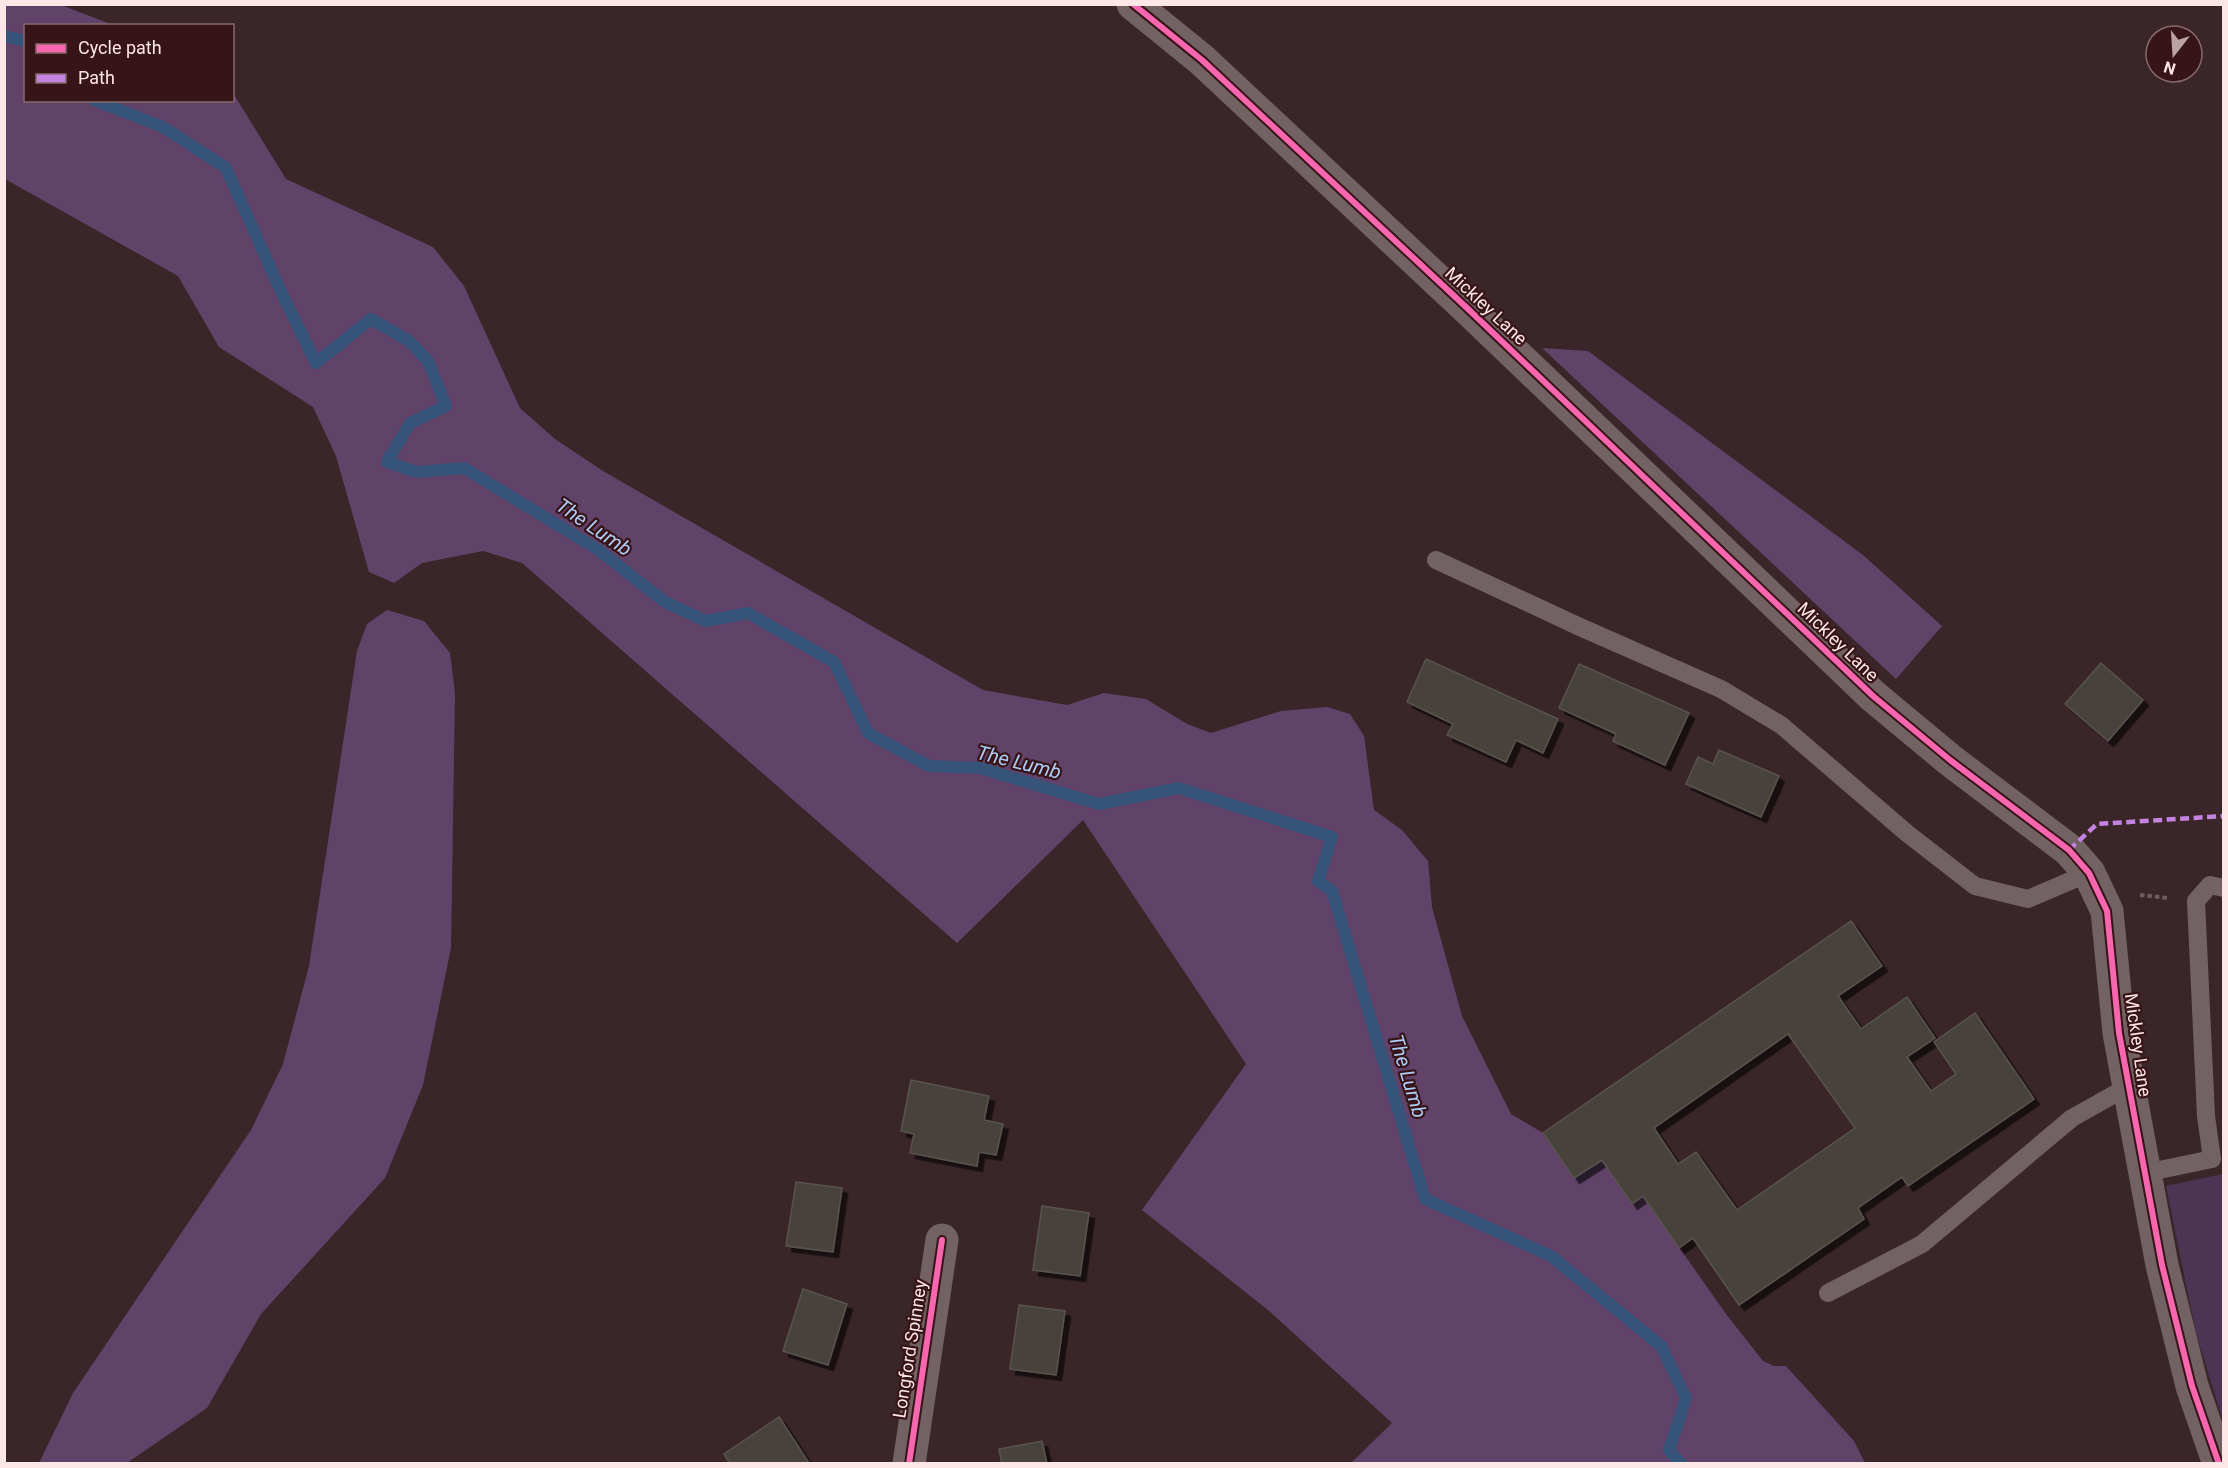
<svg xmlns="http://www.w3.org/2000/svg" width="2228" height="1468" viewBox="0 0 2228 1468" font-family="Roboto,sans-serif">
  <style>
    .green { fill: #4d3454 }
    .forest { fill: #61436a }
    .lines { fill: none; stroke-linecap: round; stroke-linejoin: round }
    .stream { stroke: #36537a; stroke-width: 12 }
    .building { fill: #47433b; stroke: #59534e; stroke-width: 1.5; fill-rule: evenodd; filter: url(#shadow) }
    .path { stroke: #6e5d5f; stroke-width: 4; stroke-dasharray: 4.5 3; stroke-linecap: butt }
    .service { stroke: #736263; stroke-width: 18 }
    .minor { stroke: #736263; stroke-width: 33 }
    .tertiary { stroke: #736263; stroke-width: 33 }
    .quiet { stroke: #c483df; stroke-width: 4.5; stroke-dasharray: 9 4.5; stroke-linecap: butt }
    .cycleway-casing { stroke: #371418; stroke-width: 10 }
    .cycleway { stroke: #f766af; stroke-width: 6 }
    .labels { text-anchor: middle; stroke-width: 4.5; stroke-linejoin: round; paint-order: stroke }
    .street-label { font-size: 18px; fill: #ffe6e7; stroke: #371418 }
    .water-label { font-size: 20px; font-style: italic; fill: #aecdf6; stroke: #371418 }
  </style>
  <defs>
    <filter id="shadow"><feDropShadow dx="5.5" dy="5.5" stdDeviation="0" flood-color="#0009"/></filter>
  </defs>
  <rect width="100%" height="100%" fill="#3a2628"/>
  <path class="green" d="M2223,1174V1421L2196,1333L2166,1186Z"/>
  <g class="forest">
    <path d="M5,5H61L113,25L26,26V100H232L233,93L286,179L433,247L464,286L520,408L555,439L603,471L983,690L1067,705L1104,693L1146,699L1187,724L1211,733L1281,711L1327,707L1350,714L1364,736L1374,810L1402,830L1428,861L1432,907L1462,1016L1511,1114L1543,1133L1574,1178L1602,1160L1632,1204L1643,1196L1726,1314L1763,1361L1774,1366H1786L1854,1441L1865,1463H1351L1392,1423L1268,1310L1142,1210L1246,1064L1083,820L957,943L522,563L483,551L422,563L394,583L369,572L336,456L313,407L219,347L178,276L5,179Z"/>
    <path d="M1542,348L1588,351L1863,555L1942,626L1896,679Z"/>
    <path d="M387,610L424,621L450,653L455,693L451,948L423,1085L385,1178L261,1314L207,1408L127,1463H39L73,1393L251,1130L283,1064L309,966L357,651L367,624Z"/>
  </g>
  <g class="lines">
    <g class="stream">
      <path d="M4,36L26,41"/>
      <path d="M94,100L163,127L226,168L283,296L316,363L371,319L409,341L428,361L446,406L410,423L387,462L417,472L464,468L597,549L665,602L706,621L748,613L834,662L868,733L929,766L980,768L1099,804L1179,788L1332,837L1318,881L1332,891L1425,1199L1551,1256L1661,1346L1686,1398L1669,1450L1681,1464"/>
    </g>
  </g>
  <g class="building">
    <path d="M1426,659L1558,719L1543,753L1516,740L1506,762L1447,735L1453,724L1407,702Z"/>
    <path d="M2101,663L2143,700L2108,741L2065,704Z"/>
    <path d="M1579,664L1689,713L1665,765L1613,741L1616,734L1559,708Z"/>
    <path d="M1719,750L1779,776L1761,817L1686,784L1698,757L1713,764Z"/>
    <path d="M1851,921L1882,966L1838,996L1861,1029L1907,997L1935,1038L1907,1057L1931,1091L1956,1074L1934,1042L1975,1013L2034,1099L1908,1186L1902,1177L1858,1208L1864,1219L1739,1305L1693,1238L1679,1248L1643,1196L1632,1204L1602,1160L1574,1178L1543,1133ZM1788,1034L1855,1128L1737,1210L1696,1152L1678,1164L1654,1128Z"/>
    <path d="M911,1080L989,1096L984,1120L1003,1124L996,1155L979,1152L977,1166L910,1153L914,1134L901,1131Z"/>
    <path d="M796,1182L842,1188L833,1252L786,1246Z"/>
    <path d="M1042,1206L1089,1213L1080,1276L1033,1270Z"/>
    <path d="M803,1289L847,1304L828,1365L783,1351Z"/>
    <path d="M1019,1305L1065,1311L1056,1375L1010,1369Z"/>
    <path d="M779,1417L809,1463L730,1464L724,1454Z"/>
    <path d="M1042,1441L1047,1464H1002L999,1449Z"/>
  </g>
  <g class="lines">
    <path class="path" d="M2140,895L2168,898"/>
    <g class="service">
      <path d="M1436,560L1580,627L1721,689L1781,725L1908,834L1975,886L2028,899L2089,873"/>
      <path d="M2145,1173L2212,1159L2206,1116L2196,901L2210,885L2224,888"/>
      <path d="M1828,1293L1922,1244L2072,1118L2129,1086"/>
    </g>
    <path class="minor" d="M909,1464L942,1240"/>
    <path class="tertiary" d="M1133,4L1202,60L1467,308L1873,696L1950,760L2069,850L2089,873L2107,911L2119,1033L2162,1265L2192,1386L2219,1464"/>
    <path class="quiet" d="M2069,850L2097,824L2224,816"/>
    <g class="cycleway-casing">
      <g id="cycleway">
        <path d="M1133,4L1202,60L1467,308L1873,696L1950,760L2069,850L2089,873L2107,911L2119,1033L2162,1265L2192,1386L2219,1464"/>
        <path d="M909,1464L942,1240"/>
      </g>
    </g>
    <use href="#cycleway" class="cycleway"/>
  </g>
  <g class="labels">
    <g class="street-label">
      <text transform="translate(1486 306) rotate(43)" y="6">Mickley Lane</text>
      <text transform="translate(1838 642) rotate(44)" y="6">Mickley Lane</text>
      <text transform="translate(2138 1045) rotate(82)" y="6">Mickley Lane</text>
      <text transform="translate(910 1349) rotate(-81)" y="6">Longford Spinney</text>
    </g>
    <g class="water-label">
      <text transform="translate(594 527) rotate(34)" y="7">The Lumb</text>
      <text transform="translate(1019 762) rotate(14)" y="7">The Lumb</text>
      <text transform="translate(1408 1076) rotate(73)" y="7">The Lumb</text>
    </g>
  </g>
  <rect width="2228" height="1468" fill="none" stroke="#ffe6e7" stroke-width="12"/>
  <rect x="24" y="24" width="210" height="78" fill="#371418" stroke="#87686b" stroke-width="1.5"/>
  <rect x="36" y="44" width="30" height="9" fill="#f766af" stroke="#87686b" stroke-width="1.5"/>
  <text x="78" y="54" font-size="18" fill="#ffe6e7">Cycle path</text>
  <rect x="36" y="74" width="30" height="9" fill="#c483df" stroke="#87686b" stroke-width="1.5"/>
  <text x="78" y="84" font-size="18" fill="#ffe6e7">Path</text>
  <g transform="translate(2174 54) rotate(197)"><circle r="28" fill="#371418" stroke="#87686b" stroke-width="1.5"/>
  <path d="M0-4.5L10 22L0 15L-10 22Z" fill="#baa3a4"/>
  <text y="-9" font-size="16" font-weight="bold" text-anchor="middle" fill="#ffe6e7">N</text>
  </g>
</svg>
